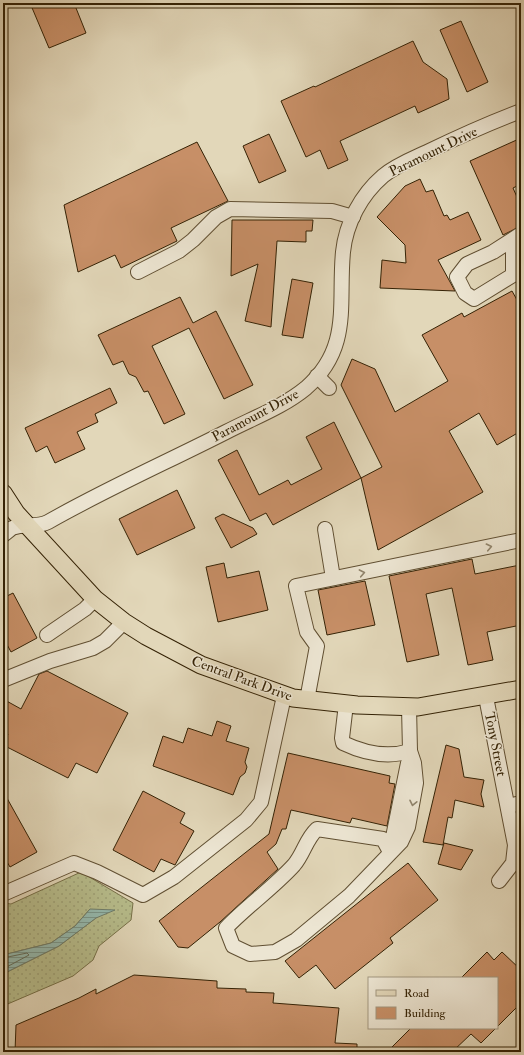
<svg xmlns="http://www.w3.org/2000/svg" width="524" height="1055" viewBox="0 0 524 1055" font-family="'IM FELL Double Pica',serif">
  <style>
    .grass { fill: url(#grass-dots); stroke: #767048 }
    .water { fill: url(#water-rules); stroke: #6e7d6b }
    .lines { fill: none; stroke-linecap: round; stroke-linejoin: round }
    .shore { stroke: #646e5a; stroke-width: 1 }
    .building { fill: #c78f67; stroke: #342205 }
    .minor-casing { stroke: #604f32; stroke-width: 16 }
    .major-casing { stroke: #342205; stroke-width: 19 }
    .minor { stroke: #ece5d2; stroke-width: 14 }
    .major { stroke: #e2d7b9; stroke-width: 17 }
    .oneway { stroke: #90846c }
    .labels { text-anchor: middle; stroke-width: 3; stroke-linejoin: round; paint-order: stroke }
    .street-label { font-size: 14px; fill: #342205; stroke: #ece5d2 }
  </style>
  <defs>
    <pattern id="grass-dots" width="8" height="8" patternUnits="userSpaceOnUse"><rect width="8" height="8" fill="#b7bd8c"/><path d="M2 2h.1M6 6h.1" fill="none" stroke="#9ea277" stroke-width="1.8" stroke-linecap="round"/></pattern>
    <pattern id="water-rules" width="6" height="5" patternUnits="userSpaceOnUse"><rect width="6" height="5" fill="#95baaf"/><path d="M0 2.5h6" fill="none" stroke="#7a978c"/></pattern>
  </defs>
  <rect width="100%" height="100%" fill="#e2d7b9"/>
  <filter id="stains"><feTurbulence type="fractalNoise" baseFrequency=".005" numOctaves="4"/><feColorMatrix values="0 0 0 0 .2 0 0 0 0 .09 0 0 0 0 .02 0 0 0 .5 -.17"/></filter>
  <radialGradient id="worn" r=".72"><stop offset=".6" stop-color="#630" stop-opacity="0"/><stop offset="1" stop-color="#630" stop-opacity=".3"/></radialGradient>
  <path class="grass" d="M81,872L133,903L131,920L99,946L93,960L73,976L3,1006V974L59,946L96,918L90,909L75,926L51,943L3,955V903L11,904Z"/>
  <path class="water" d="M90,909L115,910L96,918L59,946L3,974V955L51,943L75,926Z"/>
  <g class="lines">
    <path class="shore" d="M3,958L27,953L29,955L3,969"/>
  </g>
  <g class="building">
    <path d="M30,3H74L86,33L49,48Z"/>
    <path d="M461,21L488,82L467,92L440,30Z"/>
    <path d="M413,41L423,62L447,79L449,99L418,113L415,106L340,141L348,160L328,169L320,150L306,157L281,101L314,86L315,87Z"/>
    <path d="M269,134L286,171L259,183L243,146Z"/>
    <path d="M521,138V184L513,188L521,206V226L503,235L470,161Z"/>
    <path d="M197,142L228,201L171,228L177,241L121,268L115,255L78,272L64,205Z"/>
    <path d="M420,179L426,192L433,190L444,216L447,215L450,220L468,212L481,240L438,260L455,291L380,288L382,260L406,263L405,245L377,217L405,186Z"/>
    <path d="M232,220H313L312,231H306V242L277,241L271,327L245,321L258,264L231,276Z"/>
    <path d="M292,279L313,283L303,338L282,335Z"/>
    <path d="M512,291L521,307V431L497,445L479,413L449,431L483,492L378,550L361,478L382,467L341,385L352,359L375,369L395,412L448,381L422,335L462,313L464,317Z"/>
    <path d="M180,297L193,323L216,311L253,385L224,399L189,328L152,346L185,414L164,424L148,391L144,392L136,377L129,374L123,361L113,365L98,335Z"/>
    <path d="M110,388L117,403L95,414L98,422L77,432L85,449L55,463L47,446L36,452L25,428Z"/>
    <path d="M334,422L361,478L273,525L266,513L250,521L218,460L237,450L259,495L288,480L291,485L322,469L306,437Z"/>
    <path d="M177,490L195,528L137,555L119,519Z"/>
    <path d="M223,514L253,528L257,534L231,548L215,518Z"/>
    <path d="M472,559L475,574L520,565L521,625L487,632L493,660L468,665L452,588L426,594L439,655L407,662L389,576Z"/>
    <path d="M224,563L227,578L259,571L268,610L218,622L206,567Z"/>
    <path d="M365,581L375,625L327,635L318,590Z"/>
    <path d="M13,593L37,638L11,652L3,637V598Z"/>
    <path d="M47,671L128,713L97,773L76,763L68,778L3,745L8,734L3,732V699L21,709L39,674Z"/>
    <path d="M217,721L231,726L226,741L249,748L245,762L247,767L245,773L240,777L233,795L153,766L163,736L183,743L188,728L212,736Z"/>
    <path d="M446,745L459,749L464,777L484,780L481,794L484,807L455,800L452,818L448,817L443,845L423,842Z"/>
    <path d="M288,753L390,776L389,783L395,784L387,826L352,818L350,823L291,810L286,829H282L276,844L267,852L278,869L220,922L188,948L178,947L159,921L269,834Z"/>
    <path d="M3,791L37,852L10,867L3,855Z"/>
    <path d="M143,791L185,813L180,823L194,831L175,865L161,859L154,872L113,850Z"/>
    <path d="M444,843L473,850L461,870L438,864Z"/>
    <path d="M408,863L438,900L390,938L393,943L335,989L316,965L299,978L285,961Z"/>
    <path d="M487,952L494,960L502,952L521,970V1003L497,1027V978H461Z"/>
    <path d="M134,975L217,981V988L246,989V992L274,993L273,1003L339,1008L335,1043L357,1044V1052H15L16,1025L79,998L96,989V994Z"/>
    <path d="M411,1028H496L481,1043L471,1034L452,1052H387Z"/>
  </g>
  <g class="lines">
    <g class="minor-casing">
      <g id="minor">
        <path d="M520,235L513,253V275L474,299L465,293L457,277L467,264L493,252L521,234"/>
        <path d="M138,272L179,251L193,240L216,217L230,209L332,211L353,217"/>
        <path d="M317,376L329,388"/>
        <path d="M325,529L333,578"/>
        <path d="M3,535C6,533 9,530 12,528C23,523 37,528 48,522C106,489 167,462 226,432C253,418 283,407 306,388C352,348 338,304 343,252C346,223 361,195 383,176C396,165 412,159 427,152C458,137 489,123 521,111"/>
        <path d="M47,635L85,609L95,599"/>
        <path d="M3,680L50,661L93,648L105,641L124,622"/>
        <path d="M486,697L515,845L513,863L499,881"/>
        <path d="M307,700L317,646L307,632L296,586L521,540"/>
        <path d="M346,704L342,738L343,743C364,753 388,758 410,751L409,707"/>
        <path d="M508,806L521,803"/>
        <path d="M390,852L383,839L317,829C306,839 304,853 294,865C273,888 247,906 226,928L233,946L250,954L275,952L296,940L349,896L401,842L408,827L416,783L414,763L410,751"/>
        <path d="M390,852L408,763"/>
        <path d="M3,894L74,863L97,872L143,895L174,877L246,820L261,802L284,696"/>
      </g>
    </g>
    <g class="major-casing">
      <path id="major" d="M3,493L16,513L95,599L124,622L146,636L201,665L293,698L357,705L418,707L521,689"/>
    </g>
    <use href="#minor" class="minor"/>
    <use href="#major" class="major"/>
  </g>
  <defs><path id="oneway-chevron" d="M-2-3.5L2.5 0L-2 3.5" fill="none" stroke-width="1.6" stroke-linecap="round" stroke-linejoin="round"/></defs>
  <g class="oneway">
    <use href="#oneway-chevron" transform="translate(489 547) rotate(-12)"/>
    <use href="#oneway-chevron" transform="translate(362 573) rotate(-11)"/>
    <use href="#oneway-chevron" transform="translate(413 803) rotate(102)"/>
  </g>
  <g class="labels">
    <g class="street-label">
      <text transform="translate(433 151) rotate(-26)" y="5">Paramount Drive</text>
      <text transform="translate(255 415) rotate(-28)" y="5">Paramount Drive</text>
      <text transform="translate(242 678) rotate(20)" y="5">Central Park Drive</text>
      <text transform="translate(496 744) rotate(79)" y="5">Tony Street</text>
    </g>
  </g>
  <rect width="524" height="1055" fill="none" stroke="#e2d7b9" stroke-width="16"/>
  <rect x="4" y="4" width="516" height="1047" fill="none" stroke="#342205" stroke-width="2"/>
  <rect x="8" y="8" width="508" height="1039" fill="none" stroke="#342205"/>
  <rect x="368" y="977" width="130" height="52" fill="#ece5d2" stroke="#a29780"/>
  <rect x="376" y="990" width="20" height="6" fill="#e2d7b9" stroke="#a29780"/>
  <text x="404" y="997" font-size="12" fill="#342205">Road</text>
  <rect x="376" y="1007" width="20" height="12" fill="#c78f67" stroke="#a29780"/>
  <text x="404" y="1017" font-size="12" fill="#342205">Building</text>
  <rect width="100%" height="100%" filter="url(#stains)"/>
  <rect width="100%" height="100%" fill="url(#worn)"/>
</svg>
